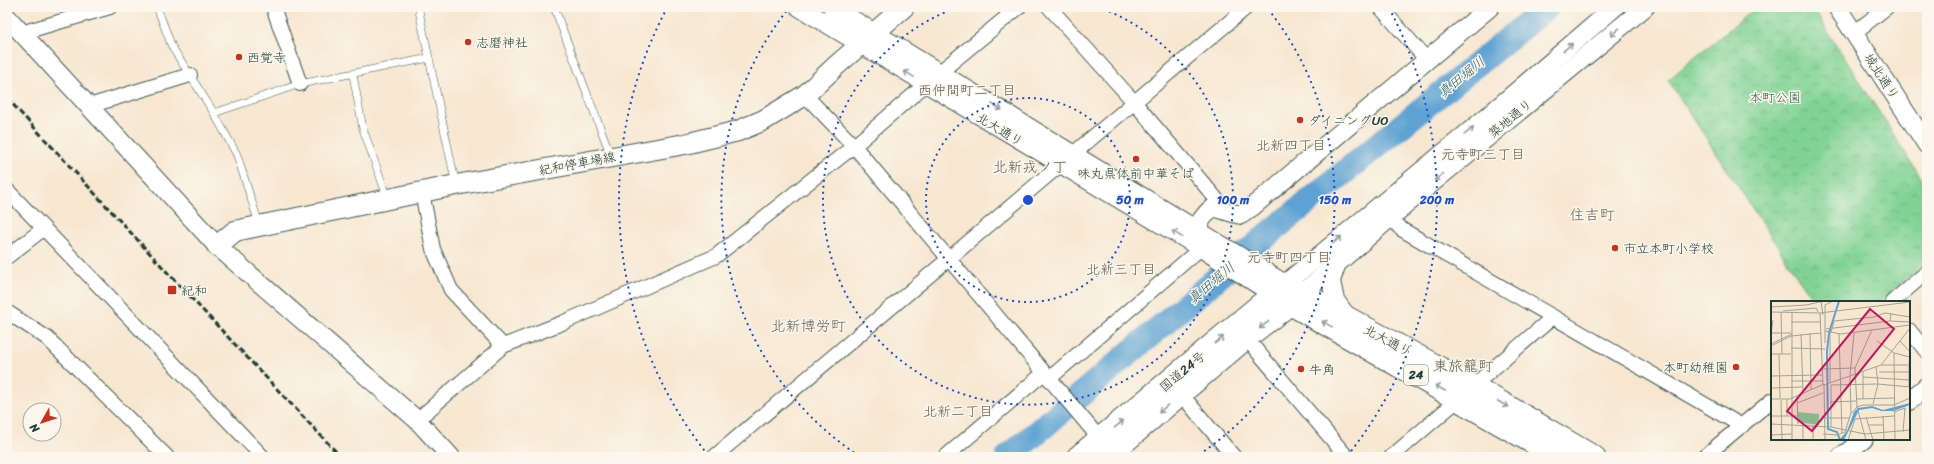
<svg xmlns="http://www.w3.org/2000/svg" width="1934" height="464" viewBox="0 0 1934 464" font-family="Sriracha,'Klee One',sans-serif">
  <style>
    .park { fill: url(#park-crowns); stroke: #508864 }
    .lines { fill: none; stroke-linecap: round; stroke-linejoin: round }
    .river { stroke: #5da2d2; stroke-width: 25 }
    .service-casing { stroke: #3f564c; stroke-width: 8 }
    .minor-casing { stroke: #3f564c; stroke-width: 16 }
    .tertiary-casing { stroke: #3f564c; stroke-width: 20 }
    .secondary-casing { stroke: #3f564c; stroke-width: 22 }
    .trunk-casing { stroke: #3f564c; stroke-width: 24 }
    .service { stroke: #fff; stroke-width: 7 }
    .minor { stroke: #fff; stroke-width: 14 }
    .tertiary { stroke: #fff; stroke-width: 18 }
    .secondary { stroke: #fff; stroke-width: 20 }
    .trunk { stroke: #fff; stroke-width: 22 }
    .rail { stroke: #1f3d34; stroke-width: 3; stroke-dasharray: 6 3; stroke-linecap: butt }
    .oneway { stroke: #8f9e9a }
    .ring { fill: none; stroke: #1d4ed8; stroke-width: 2; stroke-dasharray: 2 4 }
    .poi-dot { fill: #c8321e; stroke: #fbf7ec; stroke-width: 1.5 }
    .labels { text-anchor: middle; stroke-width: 3; stroke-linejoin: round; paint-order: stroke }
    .shield { fill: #fbf7ec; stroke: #61756b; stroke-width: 1 }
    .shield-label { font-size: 12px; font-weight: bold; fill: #1f3d34 }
    .poi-label { font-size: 13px; fill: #1f3d34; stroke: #fbf7ec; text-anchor: start }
    .street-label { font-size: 13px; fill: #1f3d34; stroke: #fbf7ec }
    .park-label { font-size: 13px; fill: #335b47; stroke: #fbf7ec }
    .water-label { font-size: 14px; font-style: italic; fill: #325b63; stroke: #fbf7ec }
    .neighbourhood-label { font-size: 14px; fill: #646055; stroke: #fbf7ec }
    .quarter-label { font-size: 15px; fill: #646055; stroke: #fbf7ec }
    .inset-river { fill: none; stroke: #5da2d2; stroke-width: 2 }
    .inset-road { fill: none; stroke: #a1a392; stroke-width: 1 }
    .view { fill: #c2185b; fill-opacity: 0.15; stroke: #c2185b; stroke-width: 2 }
    .inset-edge { fill: none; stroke: #1f3d34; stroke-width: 2 }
    .centre { fill: #1d4ed8; stroke: #fbf7ec; stroke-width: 2 }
    .ring-label { font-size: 12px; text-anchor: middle; font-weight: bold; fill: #1d4ed8; stroke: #fbf7ec; stroke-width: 3; stroke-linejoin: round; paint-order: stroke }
  </style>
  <defs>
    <pattern id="park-crowns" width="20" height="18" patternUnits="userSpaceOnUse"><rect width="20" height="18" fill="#81d394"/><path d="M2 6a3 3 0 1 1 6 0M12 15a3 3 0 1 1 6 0" fill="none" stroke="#69ac7a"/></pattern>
  </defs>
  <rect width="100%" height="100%" fill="#fbf7ec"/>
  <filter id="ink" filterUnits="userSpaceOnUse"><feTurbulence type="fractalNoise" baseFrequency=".025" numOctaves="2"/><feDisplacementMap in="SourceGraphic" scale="8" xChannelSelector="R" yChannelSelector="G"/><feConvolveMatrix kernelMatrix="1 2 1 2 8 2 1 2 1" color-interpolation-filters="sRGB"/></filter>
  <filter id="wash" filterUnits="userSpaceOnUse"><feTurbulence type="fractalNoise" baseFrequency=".012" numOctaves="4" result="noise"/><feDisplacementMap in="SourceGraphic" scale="16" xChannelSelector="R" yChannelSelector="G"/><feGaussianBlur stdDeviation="0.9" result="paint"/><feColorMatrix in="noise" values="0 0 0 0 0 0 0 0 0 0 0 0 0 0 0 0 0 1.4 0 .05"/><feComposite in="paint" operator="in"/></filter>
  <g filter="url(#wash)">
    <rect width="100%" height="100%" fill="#f7e7d1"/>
    <path class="park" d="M1756,7H1812L1927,187V262L1878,302H1814L1668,80Z"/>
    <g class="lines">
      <path class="river" d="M1008,457L1265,237L1547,7"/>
    </g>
  </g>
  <g filter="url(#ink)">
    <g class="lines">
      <g class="service-casing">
        <g id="service">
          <path d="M157,7L172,47L214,113L300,84L429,58"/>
          <path d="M420,7L419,11L456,185"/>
          <path d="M554,7L611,156"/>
          <path d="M353,75L363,129L388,199"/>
          <path d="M214,113L237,155L259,224"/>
        </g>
      </g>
      <g class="minor-casing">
        <g id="minor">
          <path d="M273,7L300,84"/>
          <path d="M1049,7L1134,102L1224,208"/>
          <path d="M1380,7L1427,60"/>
          <path d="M21,33L110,7"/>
          <path d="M1854,33L1887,7"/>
          <path d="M940,72L1019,7"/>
          <path d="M805,95L854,146L1105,445"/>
          <path d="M89,106L190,75"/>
          <path d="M7,190L263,457"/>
          <path d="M422,192L433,249L451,290L503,346"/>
          <path d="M1391,217L1401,229L1742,426"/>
          <path d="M7,257L43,229"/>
          <path d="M1892,302L1927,272"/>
          <path d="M7,312L47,338L167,457"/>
          <path d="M1909,330L1927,352"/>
          <path d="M1246,338L1347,457"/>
          <path d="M1050,378L1201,248"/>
          <path d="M1473,386L1553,317"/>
          <path d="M1181,394L1234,457"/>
          <path d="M417,420L503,346L562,323L716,256L854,146L926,84"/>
          <path d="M714,457L1247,7"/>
          <path d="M945,457L1044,373"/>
          <path d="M1391,457L1459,399"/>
          <path d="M1704,457L1772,400"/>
        </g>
      </g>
      <g class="tertiary-casing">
        <g id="tertiary">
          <path d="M799,7L1201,248L1273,294"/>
          <path d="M832,7L1285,284L1482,121L1615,7"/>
          <path d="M1837,7L1927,145"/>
          <path d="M7,17L217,246L417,420L451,457"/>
          <path d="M1196,228C1216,197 1212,210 1241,215L1252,207L1490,7"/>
          <path d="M1337,263L1331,281L1335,300L1348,318"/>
          <path d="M1303,293L1391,217L1645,7"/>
          <path d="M1909,401L1927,386"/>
          <path d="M1841,457L1864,439"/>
        </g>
      </g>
      <g class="secondary-casing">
        <path id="secondary" d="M217,246L235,231L456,185L685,144L738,131L764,120L805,95L838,64L904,7"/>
      </g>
      <g class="trunk-casing">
        <g id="trunk">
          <path d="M1273,294L1558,457"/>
          <path d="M1078,457L1285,284L1473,386L1594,457"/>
          <path d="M1107,457L1246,338L1300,296"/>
        </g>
      </g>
      <use href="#service" class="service"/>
      <use href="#minor" class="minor"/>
      <use href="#tertiary" class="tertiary"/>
      <use href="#secondary" class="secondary"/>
      <use href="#trunk" class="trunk"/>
      <path class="rail" d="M7,98L179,285L341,457"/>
    </g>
    <defs><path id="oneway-shaft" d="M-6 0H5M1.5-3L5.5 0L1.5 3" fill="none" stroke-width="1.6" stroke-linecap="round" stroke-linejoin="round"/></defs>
    <g class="oneway">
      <use href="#oneway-shaft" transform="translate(1615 32) rotate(140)"/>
      <use href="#oneway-shaft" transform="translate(1568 47) rotate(-40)"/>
      <use href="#oneway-shaft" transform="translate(909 74) rotate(-149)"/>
      <use href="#oneway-shaft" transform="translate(997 107) rotate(31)"/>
      <use href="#oneway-shaft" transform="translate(1469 131) rotate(-39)"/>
      <use href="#oneway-shaft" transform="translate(1439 177) rotate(140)"/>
      <use href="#oneway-shaft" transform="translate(1177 234) rotate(-149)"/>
      <use href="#oneway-shaft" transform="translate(1337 240) rotate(-40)"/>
      <use href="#oneway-shaft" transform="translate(1327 324) rotate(-151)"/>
      <use href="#oneway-shaft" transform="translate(1264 325) rotate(142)"/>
      <use href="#oneway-shaft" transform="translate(1219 340) rotate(-40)"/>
      <use href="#oneway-shaft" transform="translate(1440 388) rotate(-150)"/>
      <use href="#oneway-shaft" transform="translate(1503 404) rotate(30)"/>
      <use href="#oneway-shaft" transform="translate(1163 409) rotate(139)"/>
      <use href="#oneway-shaft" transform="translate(1119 424) rotate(-40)"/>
    </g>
  </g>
  <g class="ring">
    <circle cx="1028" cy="200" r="102"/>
    <path d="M1098 7A205 205 0 1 1 958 7"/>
    <path d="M859 456A307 307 0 0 1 788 9M1268 9A307 307 0 0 1 1197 456"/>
    <path d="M708 455A409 409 0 0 1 667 8M1389 8A409 409 0 0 1 1348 455"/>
  </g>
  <g class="poi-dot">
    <circle cx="468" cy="42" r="4"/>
    <circle cx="239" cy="57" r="4"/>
    <circle cx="1300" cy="120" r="4"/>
    <circle cx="1136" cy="159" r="4"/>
    <circle cx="1615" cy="248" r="4"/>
    <rect x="167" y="285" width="10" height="10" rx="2"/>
    <circle cx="1736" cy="367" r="4"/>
    <circle cx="1301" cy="369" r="4"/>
  </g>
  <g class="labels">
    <rect class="shield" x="1404" y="365" width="24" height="20" rx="3"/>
    <g class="shield-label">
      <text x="1416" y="379">24</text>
    </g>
    <g class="poi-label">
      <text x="476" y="47">志磨神社</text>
      <text x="247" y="62">西覚寺</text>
      <text x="1308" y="125">ダイニングUO</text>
      <text x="1136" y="178" text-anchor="middle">味丸県体前中華そば</text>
      <text x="1623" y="253">市立本町小学校</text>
      <text x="181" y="295">紀和</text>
      <text x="1728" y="372" text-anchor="end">本町幼稚園</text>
      <text x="1309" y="374">牛角</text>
    </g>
    <g class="street-label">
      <text transform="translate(1882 76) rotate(57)" y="5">城北通り</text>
      <text transform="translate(1510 118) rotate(-40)" y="5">築地通り</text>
      <text transform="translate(1000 129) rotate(31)" y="5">北大通り</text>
      <text transform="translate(577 163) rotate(-11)" y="5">紀和停車場線</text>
      <text transform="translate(1388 340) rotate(28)" y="5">北大通り</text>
      <text transform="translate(1182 371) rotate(-40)" y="5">国道24号</text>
    </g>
    <g class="park-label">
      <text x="1775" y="102">本町公園</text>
    </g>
    <g class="water-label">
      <text transform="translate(1461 77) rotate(-39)" y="5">真田堀川</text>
      <text transform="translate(1211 283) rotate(-40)" y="5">真田堀川</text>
    </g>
    <g class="neighbourhood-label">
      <text x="967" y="95">西仲間町二丁目</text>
      <text x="1291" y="150">北新四丁目</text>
      <text x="1483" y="159">元寺町三丁目</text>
      <text x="1289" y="262">元寺町四丁目</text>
      <text x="1121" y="274">北新三丁目</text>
      <text x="958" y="416">北新二丁目</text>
    </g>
    <g class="quarter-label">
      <text x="1030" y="172">北新戎ノ丁</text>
      <text x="1592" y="220">住吉町</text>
      <text x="808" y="331">北新博労町</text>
      <text x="1463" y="371">東旅籠町</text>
    </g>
  </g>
  <g transform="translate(1771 301)">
    <rect width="139" height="139" fill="#f7e7d1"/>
    <path d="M27,111L48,113V124L27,121Z" fill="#81d394"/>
    <path d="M139,102V104L122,110H110L101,107L88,109L73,139H68L76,130L83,111L87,107L101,105L112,109Z" fill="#5da2d2"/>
    <path class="inset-river" d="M68,0L58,32L56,50L57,128L66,131L69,139"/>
    <path class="inset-road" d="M50,0L52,14M0,6L35,4L53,0M12,10L45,7L47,11M0,11L49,12M10,11L11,53M54,11V4L62,0M21,12V139M120,12L119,20L139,21M20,21H50M55,28L119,20M54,30L70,33L139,24M0,32H20M39,32L40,88M59,32V67M60,32L63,20L103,16L114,12L139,16M0,33L2,19M30,33L32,91M68,33L71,132M106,40L123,52L139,56M129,40L139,51M54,42V12M0,43L21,33M0,45L20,35L50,32M20,47L54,48M123,52L124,139M0,53H20M8,53L9,97M138,63L139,49M110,64L139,27M138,64V86M52,68L84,67M59,68V81M108,71H139M79,74L83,32M0,75L51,74M92,76L139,79M20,80H52M52,84L49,12L139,1M60,84L107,83L139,86M0,87L31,86M26,96L27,123M0,98H19L53,83M16,98V115M86,98L123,97M92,98V71M10,99L11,139M59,101L85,100M26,102L52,92M102,103L107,83L105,66M123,111L134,107L132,131M81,112L86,106L92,104H123L139,97M0,115H27M112,115L113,139M95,116L102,139M54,117H79M0,123L60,126L94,133L139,129M32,124V139M97,124H112M60,126V84M52,133L66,134L74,131L80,112L79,75M0,134L21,133M42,139V125M54,139L53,84L110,64H139M77,139L84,118L123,115M95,139L86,106L84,67L101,29"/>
    <path class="view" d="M99,8L123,28L41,130L16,110Z"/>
    <rect width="139" height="139" class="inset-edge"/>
  </g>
  <circle cx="1028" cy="200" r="6" class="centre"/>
  <g class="ring-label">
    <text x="1130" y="204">50 m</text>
    <text x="1233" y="204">100 m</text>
    <text x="1335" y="204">150 m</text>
    <text x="1437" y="204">200 m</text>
  </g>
  <rect width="1934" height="464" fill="none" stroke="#fbf7ec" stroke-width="24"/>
  <g transform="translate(42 422) rotate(231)"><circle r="19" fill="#fbf7ec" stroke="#a3ada2"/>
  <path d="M0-3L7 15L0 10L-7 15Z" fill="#c8321e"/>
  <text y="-6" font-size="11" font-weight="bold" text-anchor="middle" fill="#1f3d34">N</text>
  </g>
</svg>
